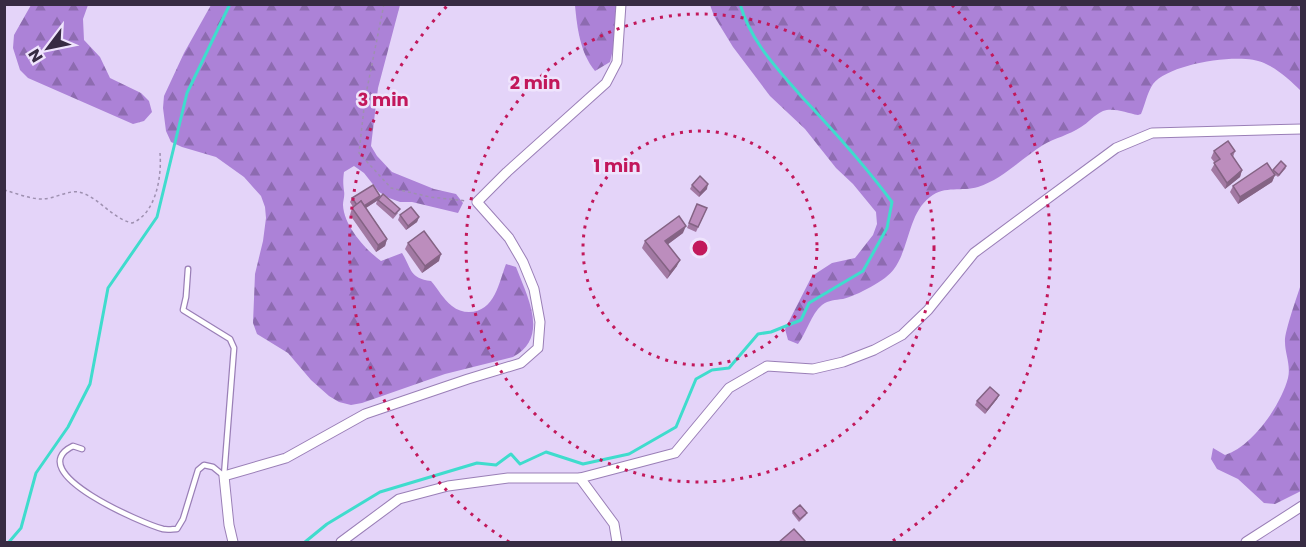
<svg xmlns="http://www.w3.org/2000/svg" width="1306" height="547" viewBox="0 0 1306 547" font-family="Poppins,sans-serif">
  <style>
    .forest { fill: url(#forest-firs) }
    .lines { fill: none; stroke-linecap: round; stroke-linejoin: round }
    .stream { stroke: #3fdccd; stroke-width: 3 }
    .lane-casing { stroke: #9a7fb7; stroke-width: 7 }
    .street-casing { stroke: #9a7fb7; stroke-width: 11 }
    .path { stroke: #9e90b0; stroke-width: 1.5; stroke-dasharray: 3 3; stroke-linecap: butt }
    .lane { stroke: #fff; stroke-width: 4.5 }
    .street { stroke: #fff; stroke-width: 9 }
    .wall { fill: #a279a3 }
    .shaded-wall { fill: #846384 }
    .building { fill: #bc8dbd; stroke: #846384; stroke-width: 1.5 }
    .ring { fill: none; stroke: #c2185b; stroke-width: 3; stroke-dasharray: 3 6 }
    .centre { fill: #c2185b; stroke: #efe4fd; stroke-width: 3 }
    .ring-label { font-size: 18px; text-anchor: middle; font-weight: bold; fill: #c2185b; stroke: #efe4fd; stroke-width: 5; stroke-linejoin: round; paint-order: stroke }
  </style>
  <defs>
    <pattern id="forest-firs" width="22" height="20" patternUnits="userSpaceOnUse" patternTransform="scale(1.5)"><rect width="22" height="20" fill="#ac82d7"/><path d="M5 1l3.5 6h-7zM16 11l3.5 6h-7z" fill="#8d6bb0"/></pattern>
  </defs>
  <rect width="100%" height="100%" fill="#e4d4f9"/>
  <g class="forest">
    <path d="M31,5H88L83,19L84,40L100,57L110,78L141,93L149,101L152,112L144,121L133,124L28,78L20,70L13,48L14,35Z"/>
    <path d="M211,5H400L378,88L371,146L377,156L392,172L434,189L456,194L463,203L458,213L412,202H400L389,198L379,192L364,173L354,166L344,172C343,179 343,184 344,191C345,196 343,200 343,205C344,226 365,249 381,261L402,253C412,269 409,278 431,281C438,289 443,299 452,306C457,310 463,312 469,312C495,312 499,282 506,264L516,267C527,296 550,337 513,357L445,374L362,403L351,405L339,402L329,396L311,380L288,353L257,334L253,323L255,274L263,241L266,218L265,207L261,196L244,177L216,157L182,147L171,142L166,131L163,108L164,96L184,53Z"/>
    <path d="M575,5H618L615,41L610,62L595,71C580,53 577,27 575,5Z"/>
    <path d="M710,5H1301V91C1291,81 1278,69 1264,63C1243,52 1169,63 1153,84C1147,93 1145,105 1141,114L1138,115C1127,113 1113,107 1103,111C1094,115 1088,123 1081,127C1069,135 1055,138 1043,145C1022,158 1003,179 978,187C962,192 945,185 930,197C908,214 910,247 894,269C887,280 856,296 843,299C835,300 829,300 822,305C811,314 807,332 798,344L788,340L785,329L812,276L832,263L855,258L873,235L877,224L876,212L853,184L836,168L805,129L770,96L733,47L714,16Z"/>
    <path d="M1301,284V491L1275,504L1264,503L1238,479L1217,469L1211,459L1213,448L1225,455C1252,447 1281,405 1288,378C1291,365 1285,354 1285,342C1284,333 1298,294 1301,284Z"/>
  </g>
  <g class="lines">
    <g class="stream">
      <path d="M9,542L21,528L36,473L68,427L90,384L108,288L157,217L187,93L230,4"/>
      <path d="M305,542L327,524L380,492L477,463L496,465L511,454L520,464L546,452L583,464L629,454L676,427L696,379L712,370L729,368L758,334L771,332L801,320L809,303L863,271L887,228L892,202C864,164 833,130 801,96C776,67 751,42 740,4"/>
    </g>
    <g class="lane-casing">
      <g id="lane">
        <path d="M188,269L186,297L183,310L230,339L234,348L224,476"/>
        <path d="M82,449L73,446C20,472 144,524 163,529C168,530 173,529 177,529L183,519L198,470L204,465L213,467L224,476"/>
      </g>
    </g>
    <g class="street-casing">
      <g id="street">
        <path d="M580,478L614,524L617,542"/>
        <path d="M233,542L229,525L224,476L286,458L365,414L468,379L521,363L538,348L540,322L534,289L523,262L509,238L477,202L507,172L606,83L617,62L621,4"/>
        <path d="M341,542L399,499L448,486L508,478H580L675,453L729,388L767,366L813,369L843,362L874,350L902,335L928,310L974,253L1116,148L1152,133L1302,129"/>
        <path d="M1246,542L1302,506"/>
      </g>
    </g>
    <g class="path">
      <path d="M384,4L365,99L359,153L391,188L430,197L467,201"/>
      <path d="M4,190C16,193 29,199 42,199C54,199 68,190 79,192C99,197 111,218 132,223C156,214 162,176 160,153"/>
    </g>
    <use href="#lane" class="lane"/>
    <use href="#street" class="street"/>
  </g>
  <g class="wall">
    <path d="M1214,151H1235L1233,157L1242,170L1240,177L1225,189L1211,170L1215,163L1211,158Z"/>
    <path d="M1286,168L1278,177L1273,173L1275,175L1272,182L1238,204L1230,192L1233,186L1273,172V170Z"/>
    <path d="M692,185L707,189L699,197L690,189Z"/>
    <path d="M352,198L378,199L398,213L393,219L376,204L377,201L366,208L387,239L385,246L376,252L350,215L352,208L353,207L350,202Z"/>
    <path d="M707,208L696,232L687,228L689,223Z"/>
    <path d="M400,215L419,217L417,222L406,230L398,220Z"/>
    <path d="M683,233L668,244L677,266L667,279L642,248L645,241Z"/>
    <path d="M408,243L439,261L422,273L405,249Z"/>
    <path d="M999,395L997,399L985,414L975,405L977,401Z"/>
    <path d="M793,511L806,515L799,522L792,513Z"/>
  </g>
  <g class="shaded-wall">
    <path d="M1242,170L1240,177L1225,189L1227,183Z"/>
    <path d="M1275,175L1272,182L1238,204L1240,197Z"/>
    <path d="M708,184L707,189L699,197L700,193Z"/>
    <path d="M380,196L378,200L361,211L362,207Z"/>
    <path d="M419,217L417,222L406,230L408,226Z"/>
    <path d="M686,226L683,233L663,248L665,241Z"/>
    <path d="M387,239L385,246L376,252L378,245Z"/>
    <path d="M441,254L439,261L422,273L425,266Z"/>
    <path d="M680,260L677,266L667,279L670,272Z"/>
    <path d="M999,395L997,399L985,414L987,410Z"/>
  </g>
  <g class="building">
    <path d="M1228,141L1235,151L1231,154L1242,170L1227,183L1214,163L1220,159L1214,151Z"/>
    <path d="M1281,161L1286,166L1279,175L1273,170Z"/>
    <path d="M1267,163L1275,175L1240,197L1233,186Z"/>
    <path d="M700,176L708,184L700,193L692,185Z"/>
    <path d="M373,185L380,196L364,206L361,201L357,205L352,198Z"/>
    <path d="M383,194L400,209L395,214L378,200Z"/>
    <path d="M361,201L387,239L378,245L352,208Z"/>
    <path d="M697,204L707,208L698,227L689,223Z"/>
    <path d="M411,207L419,217L408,226L400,215Z"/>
    <path d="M679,216L686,226L665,241L680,260L670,272L645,241Z"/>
    <path d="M424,231L441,254L425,266L408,243Z"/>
    <path d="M990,387L999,395L987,410L977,401Z"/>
    <path d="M800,505L807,513L800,519L793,511Z"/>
    <path d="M794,529L805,541L803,543H778Z"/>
  </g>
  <g class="ring">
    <circle cx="700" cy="248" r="117"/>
    <circle cx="700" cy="248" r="234"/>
    <path d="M509 542A350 350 0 0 1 448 5M952 5A350 350 0 0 1 891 542"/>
  </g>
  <circle cx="700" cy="248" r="9" class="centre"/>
  <g class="ring-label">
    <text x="535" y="89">2 min</text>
    <text x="383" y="106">3 min</text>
    <text x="617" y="172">1 min</text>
  </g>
  <rect width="1306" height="547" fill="none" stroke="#372b43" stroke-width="12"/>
  <g transform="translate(48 48) rotate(238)" stroke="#efe4fd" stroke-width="4.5" paint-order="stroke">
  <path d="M0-4.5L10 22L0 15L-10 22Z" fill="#372b43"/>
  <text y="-9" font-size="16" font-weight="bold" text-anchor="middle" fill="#372b43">N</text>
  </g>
</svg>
